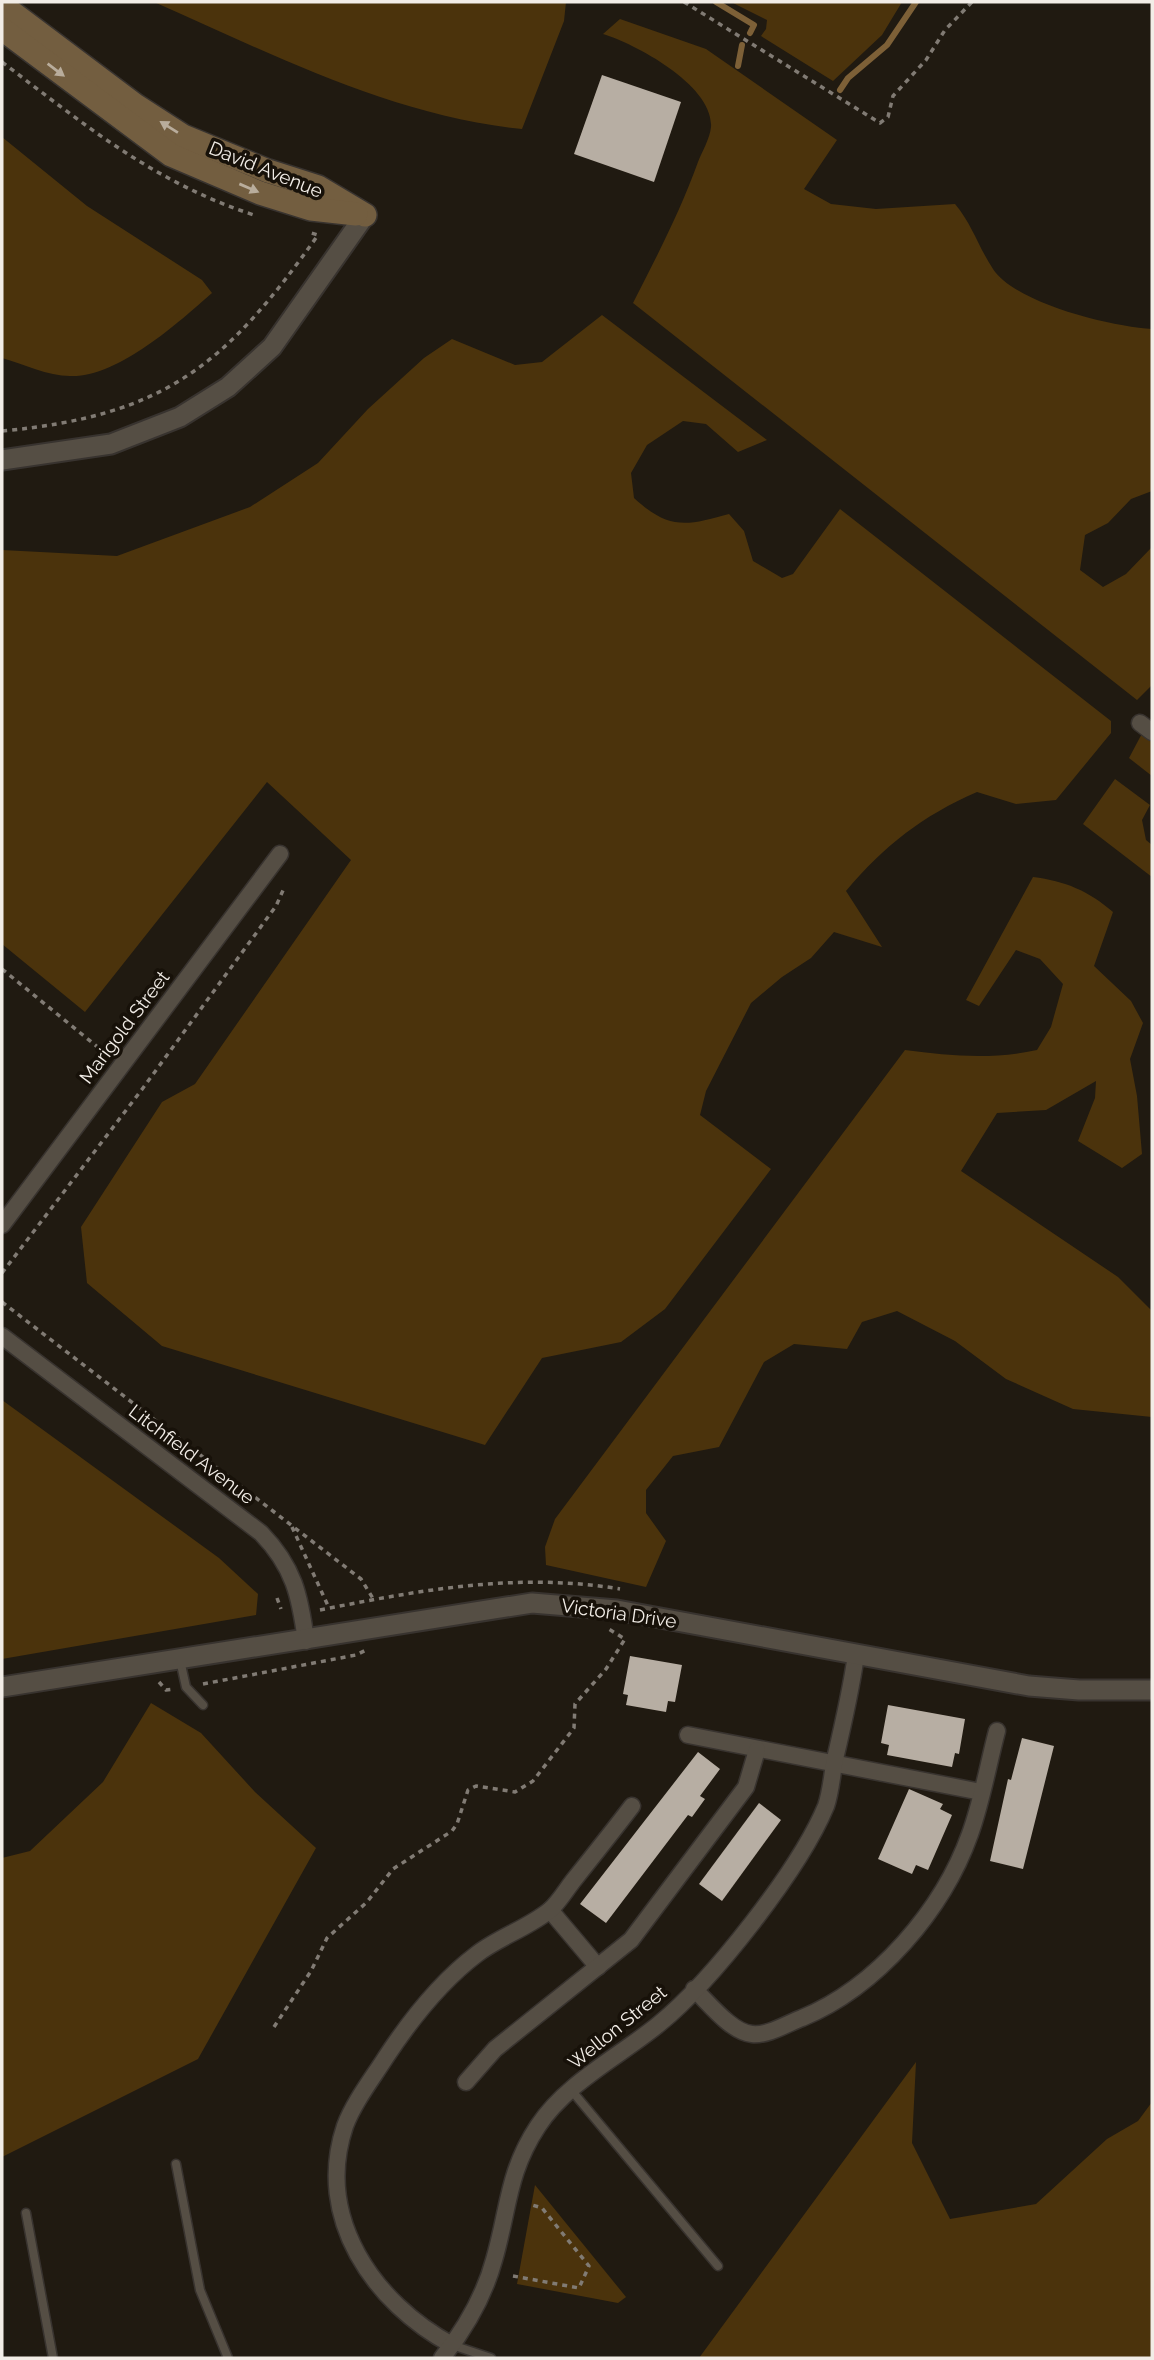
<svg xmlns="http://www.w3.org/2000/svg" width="1154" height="2360" viewBox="0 0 1154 2360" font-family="Raleway,sans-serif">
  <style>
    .green { fill: #4b330c }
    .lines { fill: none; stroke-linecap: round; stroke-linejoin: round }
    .stream { stroke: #7d6037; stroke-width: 6 }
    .building { fill: #b7aea3 }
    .service-casing { stroke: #38332f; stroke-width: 11 }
    .minor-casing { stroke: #38332f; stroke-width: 19 }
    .tertiary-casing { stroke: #38332f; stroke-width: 23 }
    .secondary-casing { stroke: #38332f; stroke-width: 26 }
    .path { stroke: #817b74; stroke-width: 3.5; stroke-dasharray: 5 5; stroke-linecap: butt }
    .service { stroke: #554e44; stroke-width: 8 }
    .minor { stroke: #554e44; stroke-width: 16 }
    .tertiary { stroke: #554e44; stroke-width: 19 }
    .secondary { stroke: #735e40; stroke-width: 23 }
    .oneway { fill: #b9ad9c }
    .labels { text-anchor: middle; stroke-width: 7; stroke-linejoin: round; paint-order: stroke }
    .street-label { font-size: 19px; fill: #f2ede7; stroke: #171109 }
  </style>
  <rect width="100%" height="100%" fill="#201a11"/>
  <g class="green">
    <path d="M154,2H566L564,21L522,129C392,116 272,54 154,2Z"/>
    <path d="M731,2H902L882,35L833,81L761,36L766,29L767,20Z"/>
    <path d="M620,19L706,49L837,140L804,189L831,204L876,209L955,204C972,224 979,248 993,269C1016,304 1113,327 1152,329V491L1131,499L1108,523L1085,535L1080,570L1103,587L1126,574L1152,547V685L1137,700L633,303C657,256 680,212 698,162C702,152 710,138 711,127C714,86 636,44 603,34Z"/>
    <path d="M2,137L87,206L202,280L212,293C178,323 117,378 70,376C48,376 23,364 2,358Z"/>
    <path d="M602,315L767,440L738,452L706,424L683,421L647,445L631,473L634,498C669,530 686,526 729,514L744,531L753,561L782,578L793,574L840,509L1111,721V733L1056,800L1016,804L977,792C922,816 885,845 846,891L882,947L834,932L811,958L782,977L751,1003L706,1091L700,1115L771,1169L665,1309L621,1342L542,1358L485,1445L162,1346L87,1283L81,1227L162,1102L195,1084L351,860L267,782L85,1012L2,944V550L117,556L250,507L318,463L368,409L424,358L452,339L515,365L542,362Z"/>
    <path d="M1146,726L1152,731V776L1129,758Z"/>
    <path d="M1115,779L1150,805L1142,820L1146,840L1152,845V877L1083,824Z"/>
    <path d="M1033,877C1065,881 1089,891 1113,912L1094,966L1131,1001L1143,1023L1130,1059L1137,1096L1142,1154L1122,1168L1078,1141L1095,1098L1096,1081L1046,1110L997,1113L961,1171L1118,1277L1152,1311V1417L1073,1409L1006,1379L955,1341L897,1311L862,1322L847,1349L794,1344L764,1362L719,1447L673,1456L646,1490V1513L666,1541L646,1587L546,1565L545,1547L555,1519L905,1050C949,1056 992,1060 1037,1050L1051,1027L1063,984L1040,959L1016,950L979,1006L966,1000Z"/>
    <path d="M2,1400L219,1558L258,1594L256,1615L2,1659Z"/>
    <path d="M151,1703L201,1733L255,1792L316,1848L198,2059L2,2157V1858L30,1851L103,1782Z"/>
    <path d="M916,2062L912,2143L950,2219L1036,2204L1107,2139L1138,2121L1152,2102V2358H699Z"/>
    <path d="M535,2185L626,2297L618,2303L517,2284Z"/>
  </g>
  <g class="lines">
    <g class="stream">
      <path d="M716,2L754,25L750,33"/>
      <path d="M738,66L742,45"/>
      <path d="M840,90L848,78L887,45L916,2"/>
    </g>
  </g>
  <g class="building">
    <path d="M602,75L681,102L654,182L574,154Z"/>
    <path d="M630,1656L682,1665L675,1702L668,1701L666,1712L626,1705L628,1695L623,1694Z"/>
    <path d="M888,1705L965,1719L959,1754L955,1753L952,1767L887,1755L889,1745L881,1743Z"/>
    <path d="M1022,1738L1054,1746L1023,1869L990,1861L1008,1779L1011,1780Z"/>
    <path d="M698,1752L720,1769L700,1796L705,1799L692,1817L688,1815L606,1923L580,1904Z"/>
    <path d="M909,1789L943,1804L940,1809L952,1815L928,1870L916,1865L912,1874L878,1859Z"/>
    <path d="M759,1803L781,1820L722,1901L699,1884Z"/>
  </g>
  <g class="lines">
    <g class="service-casing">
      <g id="service">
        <path d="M180,1660L186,1687L203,1705"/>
        <path d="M572,2091L718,2266"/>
        <path d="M176,2164L200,2290L228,2358"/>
        <path d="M26,2213L53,2358"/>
        <path d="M452,2345L491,2358"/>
      </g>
    </g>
    <g class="minor-casing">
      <g id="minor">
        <path d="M1140,723L1152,732"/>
        <path d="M2,1225L280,854"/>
        <path d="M2,1336L261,1533C294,1567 300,1596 306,1641"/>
        <path d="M688,1735L981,1792"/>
        <path d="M550,1910L598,1967"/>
        <path d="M694,1989C709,2003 731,2032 752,2034C768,2036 788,2023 802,2018C877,1987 943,1910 970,1834C982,1801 988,1765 997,1731"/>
        <path d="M466,2082L495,2049L631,1940L746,1787L757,1750"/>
        <path d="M452,2345C374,2303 314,2218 345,2126C354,2102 372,2079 386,2057C411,2019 440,1982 477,1954C499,1937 528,1928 550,1910C559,1902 566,1890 573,1881C593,1856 613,1831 632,1806"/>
        <path d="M442,2358C465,2329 484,2297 494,2260C509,2209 507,2173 538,2126C566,2083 620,2056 659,2024C712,1981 800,1869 826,1806C831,1792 832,1774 835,1759C843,1725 851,1690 856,1655"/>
      </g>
    </g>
    <g class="tertiary-casing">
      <g id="tertiary">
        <path d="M2,460L111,444L180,417L228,387L272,347L365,215"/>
        <path d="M2,1687L532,1603L617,1610L1029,1686L1079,1690H1152"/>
      </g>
    </g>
    <g class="secondary-casing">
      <g id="secondary">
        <path d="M2,5L135,105L183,136L268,171L318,187L365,215"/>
        <path d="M2,29L171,155L260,193L311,209L356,214"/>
      </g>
    </g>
    <g class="path">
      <path d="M684,2L880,123L888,117L893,96L926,60L945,30L972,2"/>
      <path d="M2,62C85,125 153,182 254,215"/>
      <path d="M2,431C165,416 226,365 318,235L308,232"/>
      <path d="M2,969L100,1049"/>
      <path d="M2,1273L143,1088L276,906L285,886"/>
      <path d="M2,1302L361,1579L374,1600"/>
      <path d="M292,1527L329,1608"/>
      <path d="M277,1598L281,1609"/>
      <path d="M320,1610C420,1590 518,1572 620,1589"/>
      <path d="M159,1682L166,1690L175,1689"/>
      <path d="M203,1684L356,1655L366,1650"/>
      <path d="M274,2027L311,1971L327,1938L367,1902L393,1869L452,1831L457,1824L468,1790L476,1786L515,1792L533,1781L574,1728L575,1704L606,1669L625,1639L607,1628"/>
      <path d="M513,2276L579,2288L589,2266L542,2208L529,2204"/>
    </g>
    <use href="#service" class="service"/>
    <use href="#minor" class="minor"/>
    <use href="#tertiary" class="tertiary"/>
    <use href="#secondary" class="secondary"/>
  </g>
  <defs><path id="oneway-solid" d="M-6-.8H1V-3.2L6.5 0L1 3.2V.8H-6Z" transform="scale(1.75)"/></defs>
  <g class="oneway">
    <use href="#oneway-solid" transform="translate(56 70) rotate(37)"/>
    <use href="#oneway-solid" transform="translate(169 127) rotate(-148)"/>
    <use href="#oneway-solid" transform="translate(249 188) rotate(23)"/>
  </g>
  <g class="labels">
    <g class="street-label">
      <text transform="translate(266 169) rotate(22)" y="7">David Avenue</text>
      <text transform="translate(124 1027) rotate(-53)" y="7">Marigold Street</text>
      <text transform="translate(192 1454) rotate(37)" y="7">Litchfield Avenue</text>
      <text transform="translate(619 1613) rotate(8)" y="7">Victoria Drive</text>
      <text transform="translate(617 2027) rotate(-39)" y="7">Wellon Street</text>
    </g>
  </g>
  <rect width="1154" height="2360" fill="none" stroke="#f2ede7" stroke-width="7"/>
</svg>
